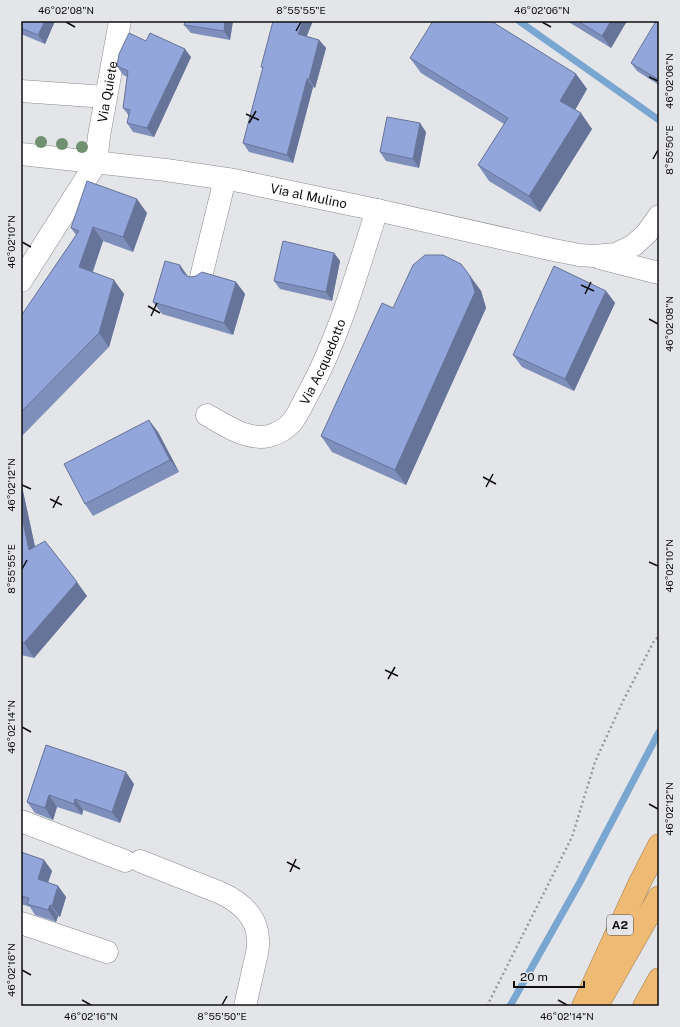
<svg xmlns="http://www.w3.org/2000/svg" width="680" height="1027" viewBox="0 0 680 1027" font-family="'Public Sans',sans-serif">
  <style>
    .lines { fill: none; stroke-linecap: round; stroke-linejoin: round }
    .stream { stroke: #7aa6d2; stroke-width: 7 }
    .minor-casing { stroke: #8a8b8f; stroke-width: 23 }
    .highway-casing { stroke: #a07e51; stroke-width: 23 }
    .path { stroke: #98999b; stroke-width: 2.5; stroke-dasharray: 2 3; stroke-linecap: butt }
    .minor { stroke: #fff; stroke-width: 22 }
    .highway { stroke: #efbb74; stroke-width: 22 }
    .tree { fill: #709170 }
    .wall { fill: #7e8fbc }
    .shaded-wall { fill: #677499 }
    .building { fill: #93a6db; stroke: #677499 }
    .ticks { fill: none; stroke: #0e0e0f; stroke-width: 1.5 }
    .labels { text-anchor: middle; stroke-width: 3.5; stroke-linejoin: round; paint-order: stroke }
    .shield { fill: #e4e5e8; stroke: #4e4e50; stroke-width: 1 }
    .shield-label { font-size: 12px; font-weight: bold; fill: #0e0e0f }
    .street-label { font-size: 13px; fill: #0e0e0f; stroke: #e4e5e8 }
    .neatline { fill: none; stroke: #0e0e0f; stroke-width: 1.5 }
    .ticks-label { font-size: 10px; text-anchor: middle; fill: #0e0e0f }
  </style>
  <rect width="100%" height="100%" fill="#e4e5e8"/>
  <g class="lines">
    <g class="stream">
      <path d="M519,21L659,120"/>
      <path d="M510,1006L580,882L659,732"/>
    </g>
    <g class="minor-casing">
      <g id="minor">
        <path d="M21,91L106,97"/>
        <path id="s1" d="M21,154L166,170L234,180L377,210L549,249L579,255L594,256L616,254L634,245L647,233L659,216"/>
        <path d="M600,258L659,273"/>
        <path d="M201,277L225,179"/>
        <path id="s2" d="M21,281L96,163L99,136L120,21"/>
        <path id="s3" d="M207,415C225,425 247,441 269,436C277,434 287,428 292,422C298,415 304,401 309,392C340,335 357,272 377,210"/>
        <path d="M21,821L125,861"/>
        <path d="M140,861L221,893C240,902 257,916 258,939C259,948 256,958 254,966C251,980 248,993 245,1006"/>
        <path d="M21,923L107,952"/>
      </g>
    </g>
    <g class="highway-casing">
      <g id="highway">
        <path d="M583,1006L639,884L659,845"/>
        <path d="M597,1006L659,897"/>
        <path d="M644,1006L659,979"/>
      </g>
    </g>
    <path class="path" d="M487,1006L572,837L595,762L623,701L654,641L659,636"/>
    <use href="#minor" class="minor"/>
    <use href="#highway" class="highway"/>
  </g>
  <g class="tree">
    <circle cx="41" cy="142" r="6"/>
    <circle cx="62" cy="144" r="6"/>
    <circle cx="82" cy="147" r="6"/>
  </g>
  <g class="wall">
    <path d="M21,21H55L45,44L21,34Z"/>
    <path d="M233,21L230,40L191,33L184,25Z"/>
    <path d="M567,21H627L611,48Z"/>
    <path d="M659,22V85L637,71L631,63Z"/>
    <path d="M306,36L319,40L326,48L315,88L313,87L293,163L249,152L243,143L263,69L261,67Z"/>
    <path d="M146,41L191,57L154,137L133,132L127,123L129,116L123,108L127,77L123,75L117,66Z"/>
    <path d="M410,58L576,74L587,89L575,110L592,129L540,212L489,181L478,165L504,124L421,73Z"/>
    <path d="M426,132L419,168L386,161L380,152Z"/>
    <path d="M147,213L133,252L103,241L93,272L124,294L109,347L21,437V316L76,235L71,228Z"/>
    <path d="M334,253L340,261L332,301L280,289L274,281Z"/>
    <path d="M187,276L189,277L236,282L245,294L233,335L162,314L153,302Z"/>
    <path d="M470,276L481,291L486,308L406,485L332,452L321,436L393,308Z"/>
    <path d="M606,291L615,303L574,391L522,367L513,355Z"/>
    <path d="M158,432L179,472L93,516L85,504Z"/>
    <path d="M21,482L35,547L87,596L34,658L21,655Z"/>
    <path d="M46,745L134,784L120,823L83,810L82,815L57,807L53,820L35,813L27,802Z"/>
    <path d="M21,852L44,860L52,871L48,883L58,886L66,897L60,917L58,916L56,922L35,915L30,907L21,904Z"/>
  </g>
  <g class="shaded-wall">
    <path d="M45,21H55L45,44L38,35Z"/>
    <path d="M225,21H233L230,40L224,31Z"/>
    <path d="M303,21H313L304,43L298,34Z"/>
    <path d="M611,21H627L611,48L602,36Z"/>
    <path d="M319,40L326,48L315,88L309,79Z"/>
    <path d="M185,49L191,57L154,137L147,128Z"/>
    <path d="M576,74L587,89L571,117L560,101Z"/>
    <path d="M307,79L313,87L293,163L287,155Z"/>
    <path d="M581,113L592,129L540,212L529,196Z"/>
    <path d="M420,123L426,132L419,168L413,159Z"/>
    <path d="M137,199L147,213L133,252L123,237Z"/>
    <path d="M93,227L103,241L89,281L79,267Z"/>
    <path d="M334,253L340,261L332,301L326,292Z"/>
    <path d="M180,265L189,278L192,286L180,268Z"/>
    <path d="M470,276L481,291L486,308L406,485L395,470Z"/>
    <path d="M114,280L124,294L109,347L99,333Z"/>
    <path d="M236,282L245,294L233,335L224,323Z"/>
    <path d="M606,291L615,303L574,391L565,379Z"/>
    <path d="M149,420L158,432L179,472L170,460Z"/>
    <path d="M21,482L39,565L29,550L21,513Z"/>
    <path d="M77,582L87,596L34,658L24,643Z"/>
    <path d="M126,772L134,784L120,823L112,812Z"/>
    <path d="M49,795L57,807L53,820L45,808Z"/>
    <path d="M75,799L83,810L82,815L74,804Z"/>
    <path d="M44,860L52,871L45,890L38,879Z"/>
    <path d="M58,886L66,897L60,917L52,906Z"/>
    <path d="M50,905L58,916L56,922L48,910Z"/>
  </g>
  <g class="building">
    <path d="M21,21H45L38,35L21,28Z"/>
    <path d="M185,21H225L224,31L184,25Z"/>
    <path d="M273,21H303L298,34L319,40L309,79H307L287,155L243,143L263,67H261Z"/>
    <path d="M433,21H491L576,74L560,101L581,113L529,196L478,165L508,118L410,58Z"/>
    <path d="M578,21H611L602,36Z"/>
    <path d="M656,21L659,22V80L631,63Z"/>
    <path d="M129,33L146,41L150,33L185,49L147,128L127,123L130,110L123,108L128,71L117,66L119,54Z"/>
    <path d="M387,117L420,123L413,159L380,152Z"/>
    <path d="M87,181L137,199L123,237L93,227L79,267L114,280L99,333L21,412V316L79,231L71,228Z"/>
    <path d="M283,241L334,253L326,292L274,281Z"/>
    <path d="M425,255H443L461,264L470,276L475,292L395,470L321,436L382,303L393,308L413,265Z"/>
    <path d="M165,261L180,265V268L183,273L189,277L196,276L202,272L236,282L224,323L153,302Z"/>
    <path d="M554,266L606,291L565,379L513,355Z"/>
    <path d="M149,420L170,460L85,504L64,464Z"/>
    <path d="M21,513L29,550L45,541L77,582L24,643H21Z"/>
    <path d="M46,745L126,772L112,812L75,799L74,804L49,795L45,808L27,802Z"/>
    <path d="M21,852L44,860L38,879L58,886L52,906L50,905L48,910L27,904L29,898L21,896Z"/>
  </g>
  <path class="ticks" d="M66,22L75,27M542,22L551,27M296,31L301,22M649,77L658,81M246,114L259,120M249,123L256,111M653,159L658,150M22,242L31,247M581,285L594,291M585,294L591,282M148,306L160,313M151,316L157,303M649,319L658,324M483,477L496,484M22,485L31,489M486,487L493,474M50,499L62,505M53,508L59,496M649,562L658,566M22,569L27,560M385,670L398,676M388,679L395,667M22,727L31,732M649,804L658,809M287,862L300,869M290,872L296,859M22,970L31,975M82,1000L91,1005M558,1000L567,1005M222,1005L227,996"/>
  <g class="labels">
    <rect class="shield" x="607" y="915" width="26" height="20" rx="3"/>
    <g class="shield-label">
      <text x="620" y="929">A2</text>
    </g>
    <g class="street-label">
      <text dy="5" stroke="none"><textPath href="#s2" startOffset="212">Via Quiete</textPath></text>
      <text dy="5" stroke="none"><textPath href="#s1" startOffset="291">Via al Mulino</textPath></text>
      <text dy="5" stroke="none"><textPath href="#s3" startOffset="162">Via Acquedotto</textPath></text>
    </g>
  </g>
  <rect width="680" height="1027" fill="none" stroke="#e4e5e8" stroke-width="44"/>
  <path d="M514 981v6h70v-6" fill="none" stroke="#0e0e0f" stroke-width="2"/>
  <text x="520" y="981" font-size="12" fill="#0e0e0f" stroke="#e4e5e8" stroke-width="3" paint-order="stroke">20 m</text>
  <rect x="22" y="22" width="636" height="983" class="neatline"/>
  <g class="ticks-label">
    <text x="66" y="14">46°02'08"N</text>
    <text x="301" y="14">8°55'55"E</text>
    <text x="542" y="14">46°02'06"N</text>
    <text transform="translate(669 81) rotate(-90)" y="4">46°02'06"N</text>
    <text transform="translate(669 150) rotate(-90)" y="4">8°55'50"E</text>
    <text transform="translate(11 242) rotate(-90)" y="4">46°02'10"N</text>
    <text transform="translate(669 324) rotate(-90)" y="4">46°02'08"N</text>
    <text transform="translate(11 485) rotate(-90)" y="4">46°02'12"N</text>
    <text transform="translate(669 566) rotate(-90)" y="4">46°02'10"N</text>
    <text transform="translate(11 569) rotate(-90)" y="4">8°55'55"E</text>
    <text transform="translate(11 727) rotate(-90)" y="4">46°02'14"N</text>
    <text transform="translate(669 809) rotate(-90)" y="4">46°02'12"N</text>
    <text transform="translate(11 970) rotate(-90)" y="4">46°02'16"N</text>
    <text x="91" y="1020">46°02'16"N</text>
    <text x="222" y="1020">8°55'50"E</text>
    <text x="567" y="1020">46°02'14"N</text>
  </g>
</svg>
